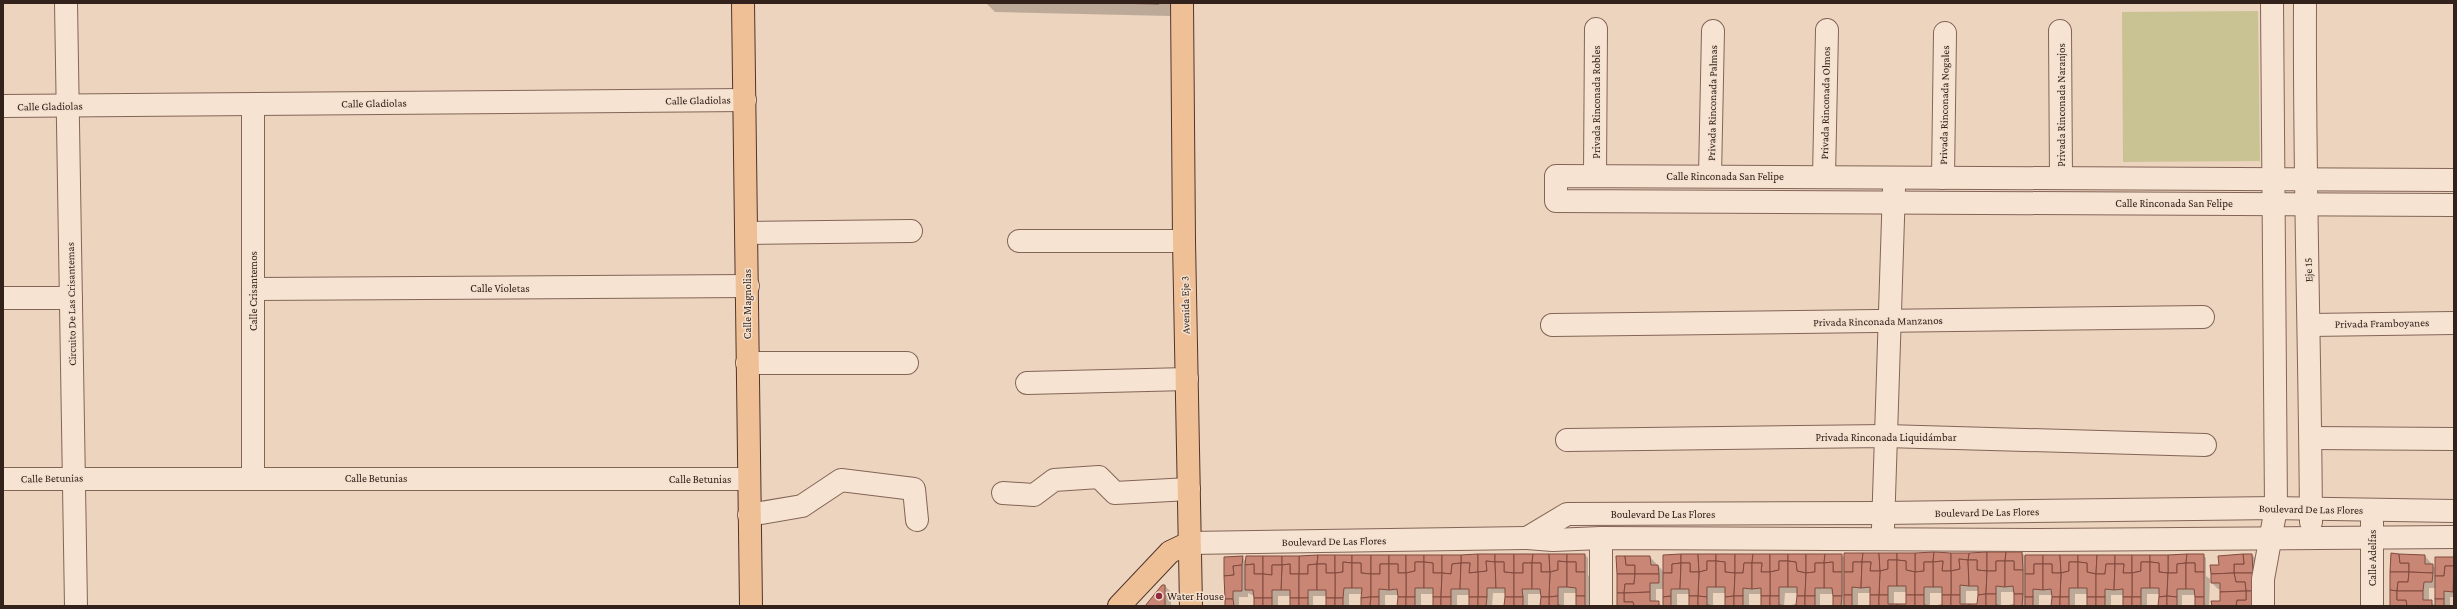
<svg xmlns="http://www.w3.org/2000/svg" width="2457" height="609" viewBox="0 0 2457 609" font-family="'Crimson Pro',serif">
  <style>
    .green { fill: #c9c393 }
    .shadow { fill: #0003; fill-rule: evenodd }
    .building { fill: #c98675; stroke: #814a3f }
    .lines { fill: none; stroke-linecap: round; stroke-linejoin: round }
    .minor-casing { stroke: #836558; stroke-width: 24 }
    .major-casing { stroke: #51352c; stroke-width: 24 }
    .minor { stroke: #f7e3d1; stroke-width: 22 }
    .major { stroke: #efc096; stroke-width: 22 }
    .poi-dot { fill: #902a41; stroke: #f3e0ce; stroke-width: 1.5 }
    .labels { text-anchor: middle; stroke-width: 3; stroke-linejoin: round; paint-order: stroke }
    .street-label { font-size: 11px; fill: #33221c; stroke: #f3e0ce }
    .poi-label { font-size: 11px; fill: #33221c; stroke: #f3e0ce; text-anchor: start }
  </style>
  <rect width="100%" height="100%" fill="#ecd4be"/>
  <path class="green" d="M2258,11L2260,161L2123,162L2122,12Z"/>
  <g class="shadow">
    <path d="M986,3H1170V16L995,12Z"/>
    <path d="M2022,553L2025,556L2203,555L2206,558V576L2210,579L2209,606H2196V595H2182V606H2159L2160,594H2147V606H2124V595H2111V606H2088V594H2075V606H2052V595H2039V606H1943V593H1930V606H1871V593H1858V606H1834L1833,594H1820V606H1797L1798,593H1785L1784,606H1762V594H1749V606H1726V593H1713V606H1690V594H1677V606H1663V589H1656V602L1663,606H1618L1650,557L1664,572L1841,555L1845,558ZM1966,591H1979L1978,605H1966ZM1894,592H1907V605H1894ZM2001,592H2014L2015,606H2001Z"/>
    <path d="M1585,555L1588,558V575L1591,579V606H1577V593H1564V606H1541V594H1528V606H1505L1506,593H1493L1492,606H1470V595H1457V606H1434V594H1421V606H1398V595H1385V606H1362V594H1349V606H1327V596H1313V606H1291V596H1278V606H1254V596L1248,593V597H1239V606H1226L1242,557L1246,562L1247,557Z"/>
    <path d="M2244,555H2252L2255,558L2256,606H2212L2221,602V589H2218L2212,583L2220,566Z"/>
    <path d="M2425,556L2436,569L2454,558V597H2450V606H2391ZM2429,588H2436V606L2429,601Z"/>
    <path d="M1165,586L1171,592V606H1146Z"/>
  </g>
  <g class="building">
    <path d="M1108,3H1159V4Z"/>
    <path d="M1934,552L1933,562H1924V571L1915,572V553Z"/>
    <path d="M1934,552L1951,553V571H1942L1943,561L1933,562Z"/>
    <path d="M1987,552V571L1977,570V560H1968L1969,553Z"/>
    <path d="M1987,552H2006L2005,561H1996V571H1987Z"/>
    <path d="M2006,552H2022L2023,570H2014V561H2005Z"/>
    <path d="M1844,553H1863L1862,562H1853V572H1844Z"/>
    <path d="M1863,553H1879L1880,571H1870L1871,562H1862Z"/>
    <path d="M1879,553H1897V560H1888V569L1880,571Z"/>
    <path d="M1897,553H1915V572L1906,570V561L1897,560Z"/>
    <path d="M1951,553H1969L1968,560L1959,559L1960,569L1951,571Z"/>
    <path d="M2391,553L2399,554L2400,563H2409V572H2390Z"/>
    <path d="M1478,554V572L1469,573L1470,563H1461V555Z"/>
    <path d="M1478,554H1495V562L1486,561L1487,571L1478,572Z"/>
    <path d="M1495,554H1514V573L1504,572V562H1495Z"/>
    <path d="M1514,554H1533L1532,563H1523V573H1514Z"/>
    <path d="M1533,554H1549L1550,572H1541V563H1532Z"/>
    <path d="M1549,554H1567V562L1558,561V570L1550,572Z"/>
    <path d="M1567,554H1585V572H1576V562H1567Z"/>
    <path d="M1681,554V563L1672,564V573H1663V555Z"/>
    <path d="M1681,554H1698L1699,572H1690V563H1681Z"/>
    <path d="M1698,554H1716V561H1707V570L1699,572Z"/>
    <path d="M1716,554H1735V573L1725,572V562L1716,561Z"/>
    <path d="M1735,554H1753L1752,563H1744L1743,573H1735Z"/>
    <path d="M1753,554H1770V572H1761L1762,563H1752Z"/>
    <path d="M1770,554H1788V561H1779V570L1770,572Z"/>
    <path d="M1788,554H1806V573L1797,571L1796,562L1788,561Z"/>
    <path d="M1806,554H1825L1824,563H1815V572L1806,573Z"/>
    <path d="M1825,554H1842V572H1833V562L1824,563Z"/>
    <path d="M2187,554L2186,563L2177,564V573H2168V555Z"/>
    <path d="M2187,554H2204V572H2195V563H2186Z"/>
    <path d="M2243,554H2252L2253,573H2234V564H2244Z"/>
    <path d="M2243,554L2244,564H2234V573L2211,574L2210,565H2219L2218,556Z"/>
    <path d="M2399,554L2425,555V564H2433V573L2409,572V563H2400Z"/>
    <path d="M1318,555L1317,564L1308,565V574H1299V556Z"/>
    <path d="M1318,555H1335V573H1326V564H1317Z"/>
    <path d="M1335,555H1352V563L1343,562V572L1335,573Z"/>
    <path d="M1352,555H1371V574L1361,573V563H1352Z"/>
    <path d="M1371,555H1389V564H1380V574H1371Z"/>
    <path d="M1389,555H1406V573H1398V564H1389Z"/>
    <path d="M1406,555H1424V562H1415V571L1406,573Z"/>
    <path d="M1424,555H1442V573H1433V563L1424,562Z"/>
    <path d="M1442,555H1461V563L1452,564L1451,574L1442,573Z"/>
    <path d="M2025,555H2043V564H2034V574H2025Z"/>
    <path d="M2043,555H2060L2061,573H2052V564H2043Z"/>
    <path d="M2060,555H2078V562H2069V571L2061,573Z"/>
    <path d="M2078,555H2097L2096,574L2087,572V563L2078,562Z"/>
    <path d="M2097,555H2115V564H2106L2105,574H2096Z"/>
    <path d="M2115,555H2132V573H2123L2124,564H2115Z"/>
    <path d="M2132,555H2150V562H2141V571L2132,573Z"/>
    <path d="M2150,555H2168V573L2159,572V563L2150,562Z"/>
    <path d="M1243,556L1242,565L1233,566L1234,575L1224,576V557Z"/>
    <path d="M1246,556H1263V574H1254V564L1245,565Z"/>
    <path d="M1263,556H1282V565H1272V575L1263,574Z"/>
    <path d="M1282,556H1299V574H1290V564L1282,565Z"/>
    <path d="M1616,556H1625L1626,565H1635V574H1617Z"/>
    <path d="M1625,556H1650L1651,565H1658L1659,574H1635V565H1626Z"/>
    <path d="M2435,557H2454V566H2445L2444,576H2435Z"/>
    <path d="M1959,559L1968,560L1969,586L1960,585V595H1951V571L1960,569Z"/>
    <path d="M1888,560H1897V586H1888V595H1879L1880,571L1888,569Z"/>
    <path d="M1897,560L1906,561V570L1915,572V595H1906V586H1897Z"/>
    <path d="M1968,560H1977V570L1987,571L1986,594L1978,595V586H1969Z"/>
    <path d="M1486,561L1495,562L1496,588H1487V597H1478V572L1487,571Z"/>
    <path d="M1558,561L1567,562V587H1558V596L1549,597L1550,572L1558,570Z"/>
    <path d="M1707,561H1716V587H1707V597L1698,596L1699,572L1707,570Z"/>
    <path d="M1716,561L1725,562V572L1735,573L1734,596L1725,597V587H1716Z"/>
    <path d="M1779,561H1788V587H1779V596H1770V572L1779,570Z"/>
    <path d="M1788,561L1796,562L1797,571L1806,573L1805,596H1797V587H1788Z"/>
    <path d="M1943,561L1942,571H1951V595H1942V587H1933V562Z"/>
    <path d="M1996,561H2005V587L1996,586V594H1986L1987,571H1996Z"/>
    <path d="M2005,561H2014V570H2023V594H2014L2013,586L2005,587Z"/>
    <path d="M1343,562L1352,563V588H1344L1343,598H1335V573L1343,572Z"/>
    <path d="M1415,562H1424V588H1415V597H1406V573L1415,571Z"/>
    <path d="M1424,562L1433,563V573H1442L1441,597H1433V588H1424Z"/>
    <path d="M1495,562H1504V572L1514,573V597H1505V588H1496Z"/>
    <path d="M1567,562H1576V572H1585V596H1576V588L1567,587Z"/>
    <path d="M1833,562V572H1842V596H1833L1832,588H1824V563Z"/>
    <path d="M1853,562H1862L1861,588L1852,587V595H1844V572H1853Z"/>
    <path d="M1862,562H1871L1870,571H1880L1879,595H1870V587L1861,588Z"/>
    <path d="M1924,562H1933V587H1924V595H1915V572L1924,571Z"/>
    <path d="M2069,562H2078V588H2069V597H2060L2061,573L2069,571Z"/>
    <path d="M2078,562L2087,563V572L2096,574V597H2087V588H2078Z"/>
    <path d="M2141,562H2150V588H2141V597H2132V573L2141,571Z"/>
    <path d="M2150,562L2159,563V572L2168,573L2167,596L2159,597V588H2150Z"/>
    <path d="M1352,563H1361V573L1371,574V597L1361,598L1362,588H1352Z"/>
    <path d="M1461,563L1460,589H1451V597H1441L1442,573L1451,574L1452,564Z"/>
    <path d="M1461,563H1470L1469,573L1478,572V597H1469V589H1460Z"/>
    <path d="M1523,563H1532V589H1522L1523,597H1514V573H1523Z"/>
    <path d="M1532,563H1541V572H1550L1549,597H1541L1540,589H1532Z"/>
    <path d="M1681,563L1680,589H1671V596L1663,597V573H1672V564Z"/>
    <path d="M1681,563H1690V572H1699L1698,596H1689V589H1680Z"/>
    <path d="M1744,563H1752V589L1743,588V596H1734L1735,573H1743Z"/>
    <path d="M1752,563H1762L1761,572H1770V596H1761V588L1752,589Z"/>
    <path d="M1815,563H1824V588H1815V596H1805L1806,573L1815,572Z"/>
    <path d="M2186,563V589H2177V597L2167,596L2168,573H2177V564Z"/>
    <path d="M2186,563H2195V572H2204V597H2195L2194,589H2186Z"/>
    <path d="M1254,564V574H1263V598H1254L1253,590H1245V565Z"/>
    <path d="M1290,564V574H1299V598H1290V590H1281L1282,565Z"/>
    <path d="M1317,564V590H1308V598H1299V574H1308V565Z"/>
    <path d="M1317,564H1326V573H1335V598H1326V590H1317Z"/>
    <path d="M1380,564H1389V590L1379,589V597H1371V574H1380Z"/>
    <path d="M1389,564H1398V573H1406V597H1398L1397,589L1389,590Z"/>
    <path d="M2034,564H2043V590L2033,589V597H2025V574H2034Z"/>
    <path d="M2043,564H2052V573H2061L2060,597H2052L2051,589L2043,590Z"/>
    <path d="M2106,564H2115L2114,590L2105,589V597H2096V574H2105Z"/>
    <path d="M2115,564H2124L2123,573H2132V597H2123V589L2114,590Z"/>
    <path d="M1242,565V591H1233V599H1225L1224,576L1234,575L1233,566Z"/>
    <path d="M1272,565H1282L1281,590H1272V598H1263V574L1272,575Z"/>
    <path d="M2445,566H2454L2453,592L2444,591V599H2435V576H2444Z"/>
    <path d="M2390,572H2409L2408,582H2398L2397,591L2390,590Z"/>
    <path d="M2409,572L2433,573L2432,582H2424L2423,591H2397L2398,582H2408Z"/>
    <path d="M2234,573H2253V591H2246L2245,582H2236Z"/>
    <path d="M2234,573L2236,582H2245L2246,591L2220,592V583H2211V574Z"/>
    <path d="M1617,574H1635L1634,584H1625L1624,593H1617Z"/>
    <path d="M1635,574H1659V583H1650V592L1624,593L1625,584H1634Z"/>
    <path d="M1162,585H1165V606H1145Z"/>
    <path d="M2390,590L2397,591V600H2406L2407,606H2390Z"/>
    <path d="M2246,591H2253L2254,606H2236L2237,600H2246Z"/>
    <path d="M2246,591V600H2237L2236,606H2212L2211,601H2220V592Z"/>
    <path d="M2397,591H2423V600H2432V606H2407L2406,600H2397Z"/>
    <path d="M1650,592V601H1659V606H1634L1633,602H1624V593Z"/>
    <path d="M1617,593H1624V602H1633L1634,606H1617Z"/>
    <path d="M1986,594V606H1969V604H1977L1978,595Z"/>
    <path d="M1986,594H1996V605L2004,606H1986Z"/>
    <path d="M2014,594H2023L2022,606H2004L2014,605Z"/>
    <path d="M1844,595H1852V606H1861H1844Z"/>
    <path d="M1870,595H1879V606H1861H1870Z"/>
    <path d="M1879,595H1888V604H1897V606H1879Z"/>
    <path d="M1906,595H1915V606H1897V604H1906Z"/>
    <path d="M1915,595H1924V605L1933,606H1915Z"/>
    <path d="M1942,595H1951V606H1933L1942,605Z"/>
    <path d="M1951,595H1960V604H1969V606H1951Z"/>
    <path d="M1558,596V605L1567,606H1549V597Z"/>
    <path d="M1576,596H1585V606H1567H1576Z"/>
    <path d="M1671,596V606H1663V597Z"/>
    <rect x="1689" y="596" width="9" height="10"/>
    <path d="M1698,596L1707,597V605L1716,606H1698Z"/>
    <path d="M1734,596V606H1716H1725V597Z"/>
    <rect x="1734" y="596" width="9" height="10"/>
    <rect x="1761" y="596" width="9" height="10"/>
    <path d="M1770,596H1779V605L1788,606H1770Z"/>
    <path d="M1797,596H1805V606H1788L1796,605Z"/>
    <rect x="1805" y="596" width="10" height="10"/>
    <path d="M1833,596H1842L1841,606H1833Z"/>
    <path d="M2167,596V606H2158L2159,597Z"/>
    <path d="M2167,596L2177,597V606H2167Z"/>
    <path d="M1371,597L1370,606H1361V598Z"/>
    <path d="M1371,597H1379V606H1370Z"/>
    <path d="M1398,597H1406V606H1397Z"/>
    <rect x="1406" y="597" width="9" height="9"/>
    <rect x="1433" y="597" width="8" height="9"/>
    <rect x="1441" y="597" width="10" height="9"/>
    <rect x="1469" y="597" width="9" height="9"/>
    <path d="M1478,597H1487L1486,606H1496H1478Z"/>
    <path d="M1505,597H1514V606H1504Z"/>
    <rect x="1514" y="597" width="9" height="9"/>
    <path d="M1541,597H1549V606H1540Z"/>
    <rect x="2025" y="597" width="8" height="9"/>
    <path d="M2052,597H2060V606H2051Z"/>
    <rect x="2060" y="597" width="9" height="9"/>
    <rect x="2087" y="597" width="9" height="9"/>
    <rect x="2096" y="597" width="9" height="9"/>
    <rect x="2123" y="597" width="9" height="9"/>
    <path d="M2132,597H2141V606H2150H2132Z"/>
    <rect x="2195" y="597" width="9" height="9"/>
    <rect x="1254" y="598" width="9" height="8"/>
    <rect x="1263" y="598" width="9" height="8"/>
    <rect x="1290" y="598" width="9" height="8"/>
    <rect x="1299" y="598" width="9" height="8"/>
    <rect x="1326" y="598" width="9" height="8"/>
    <rect x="1335" y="598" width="8" height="8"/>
    <path d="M1225,599H1233L1234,606H1225Z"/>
    <rect x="2435" y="599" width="9" height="7"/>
  </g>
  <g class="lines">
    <g class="minor-casing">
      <g id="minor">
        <path d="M66,3L76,606"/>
        <path d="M2305,3C2304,176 2310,349 2311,522"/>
        <path d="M2060,31L2061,178"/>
        <path d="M3,106L745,100"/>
        <path d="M1595,175L1596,29"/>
        <path d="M1710,176L1713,31"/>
        <path d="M1824,177L1827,30"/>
        <path d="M1943,178L1945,33"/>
        <path d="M2454,180L1556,176V201L2454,205"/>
        <path d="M747,233L911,231"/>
        <path d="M1019,241H1184"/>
        <path d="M253,289L748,286"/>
        <path d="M3,298H71"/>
        <path d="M1552,325L2203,317"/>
        <path d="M2310,325L2454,323"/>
        <path d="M747,363H907"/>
        <path d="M1027,383L1187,379"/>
        <path d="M2312,438L2454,439"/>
        <path d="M1567,440L1886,436L2205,445"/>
        <path d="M253,478V105"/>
        <path d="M3,479H749"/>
        <path d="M1003,493L1034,495L1054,480L1099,477L1115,493L1189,489"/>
        <path d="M749,515L802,506L841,480L914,489L917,520"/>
        <path d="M1883,528L1894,188"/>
        <path d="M1527,538L1567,514L1883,513L2276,508L2454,511"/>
        <path d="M1189,543L1527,538L1553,540L1601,538L2039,540L2454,537"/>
        <path d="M1601,606V538"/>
        <path d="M2263,606V579L2276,508L2272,3"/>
        <path d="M2372,606V522"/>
      </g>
    </g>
    <g class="major-casing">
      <g id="major">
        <path d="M743,3L751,606"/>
        <path d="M1182,3L1184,241L1191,606"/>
        <path d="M1119,606L1170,552L1189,543"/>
      </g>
    </g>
    <use href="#minor" class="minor"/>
    <use href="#major" class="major"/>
  </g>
  <circle class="poi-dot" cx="1159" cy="596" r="4"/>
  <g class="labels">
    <g class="street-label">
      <text transform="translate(698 100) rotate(-1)" y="4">Calle Gladiolas</text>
      <text transform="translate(1596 102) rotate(-90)" y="4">Privada Rinconada Robles</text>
      <text transform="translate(374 103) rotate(-1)" y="4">Calle Gladiolas</text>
      <text transform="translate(1712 103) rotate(-89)" y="4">Privada Rinconada Palmas</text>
      <text transform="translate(1825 103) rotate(-89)" y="4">Privada Rinconada Olmos</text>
      <text transform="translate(1944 105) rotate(-89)" y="4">Privada Rinconada Nogales</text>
      <text transform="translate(2061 105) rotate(-90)" y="4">Privada Rinconada Naranjos</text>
      <text transform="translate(50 106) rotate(-1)" y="4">Calle Gladiolas</text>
      <text x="1725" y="180">Calle Rinconada San Felipe</text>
      <text x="2174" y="207">Calle Rinconada San Felipe</text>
      <text transform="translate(2308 270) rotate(-92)" y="4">Eje 15</text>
      <text x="500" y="292">Calle Violetas</text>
      <text transform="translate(253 291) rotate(-90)" y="4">Calle Crisantemos</text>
      <text transform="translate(71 304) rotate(-91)" y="4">Circuito De Las Crisantemas</text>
      <text transform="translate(747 304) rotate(-90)" y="4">Calle Magnolias</text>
      <text transform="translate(1185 305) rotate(-91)" y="4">Avenida Eje 3</text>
      <text transform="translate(1878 321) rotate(-1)" y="4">Privada Rinconada Manzanos</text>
      <text transform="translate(2382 323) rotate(-1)" y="4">Privada Framboyanes</text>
      <text x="1886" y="441">Privada Rinconada Liquidámbar</text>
      <text transform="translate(52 478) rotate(-1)" y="4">Calle Betunias</text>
      <text x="376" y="482">Calle Betunias</text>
      <text x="700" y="483">Calle Betunias</text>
      <text transform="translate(2311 509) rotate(1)" y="4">Boulevard De Las Flores</text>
      <text transform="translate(1987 512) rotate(-1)" y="4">Boulevard De Las Flores</text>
      <text x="1663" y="518">Boulevard De Las Flores</text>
      <text transform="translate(1334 541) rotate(-1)" y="4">Boulevard De Las Flores</text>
      <text transform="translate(2372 558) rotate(-90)" y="4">Calle Adelfas</text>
    </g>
    <g class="poi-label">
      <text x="1167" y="600">Water House</text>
    </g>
  </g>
  <rect width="2457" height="609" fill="none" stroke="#33221c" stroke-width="8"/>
</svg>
